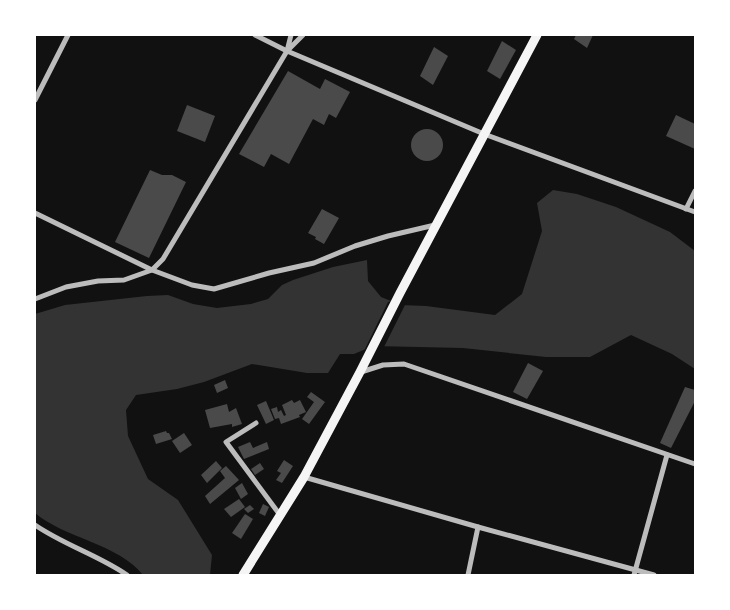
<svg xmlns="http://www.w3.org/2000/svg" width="730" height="610" viewBox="0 0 730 610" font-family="Poppins,sans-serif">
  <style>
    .water { fill: #333 }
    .pier { fill: #111 }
    .building { fill: #4a4a4a }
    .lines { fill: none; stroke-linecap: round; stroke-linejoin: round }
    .minor { stroke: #bcbcbc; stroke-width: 5 }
    .primary { stroke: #f5f5f5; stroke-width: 9 }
  </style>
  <rect width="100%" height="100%" fill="#111"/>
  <path class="water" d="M553,190L577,194L616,207L670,232L695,251V369L672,354L631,335L590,357H546L463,348L373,346L354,354H340L328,373H307L252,364L204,382L177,389L136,395L126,410L128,436L148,479L178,500L212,555L210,575H143C119,544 64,538 35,513V314L65,305L147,296L168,295L193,304L217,308L251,304L268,299L282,285L293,280L333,267L367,260L368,281L381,297L401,305L426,306L495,315L522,294L542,231L537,203Z"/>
  <path class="pier" d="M396,300L406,303L383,349H373L363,353L388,302Z"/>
  <g class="building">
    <path d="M576,35H593L587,48L574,39Z"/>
    <path d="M502,41L516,50L500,79L487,71Z"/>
    <path d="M434,47L448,56L433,85L420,76Z"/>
    <path d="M288,71L320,89L325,79L350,92L336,118L329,114L324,125L313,119L289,164L271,154L264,167L239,154Z"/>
    <path d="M187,105L215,116L205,142L177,131Z"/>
    <path d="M676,115L695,124V149L666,136Z"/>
    <circle cx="427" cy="145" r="16"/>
    <path d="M150,170L162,175H172L186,182L149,258L115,242Z"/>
    <path d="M322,209L339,218L324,244L315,239L316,237L308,233Z"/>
    <path d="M528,363L543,371L527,399L513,392Z"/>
    <path d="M225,380L228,388L217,393L214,385Z"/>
    <path d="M685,387L695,390V401L671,448L660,443Z"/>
    <path d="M311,392L325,402L309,424L302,419L314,402L307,397Z"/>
    <path d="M292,400L294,403L300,400L306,412L299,415L300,417L281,424L279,418L275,419L271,409L277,407L278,412L281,410L284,416L286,415L282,405Z"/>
    <path d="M266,401L274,420L266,424L257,405Z"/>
    <path d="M227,404L229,412L236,408L242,424L232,427V424L210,428L205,410Z"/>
    <path d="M166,431L167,433H169L172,439L156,444L153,435Z"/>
    <path d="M184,433L192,445L180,453L172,441Z"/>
    <path d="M250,442L253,448L267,442L269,449L244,459L238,447Z"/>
    <path d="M284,460L293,466L282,483L276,480L281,473L277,471Z"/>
    <path d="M216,461L222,468L207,483L201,475Z"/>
    <path d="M260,463L264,469L255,475L251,469Z"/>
    <path d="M226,466L239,480L210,504L205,496L225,478L220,471Z"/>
    <path d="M242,483L248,494L241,499L235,488Z"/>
    <path d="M239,499L245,507L231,517L224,509Z"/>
    <path d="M263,504L269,507L265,516L259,513Z"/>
    <path d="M250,505L254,509L248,513L244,509Z"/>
    <path d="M245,514L253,519L241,539L232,533Z"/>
  </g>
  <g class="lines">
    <g class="minor">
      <path d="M255,35L287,51L484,134L695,212"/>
      <path d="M291,35L287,51L303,35"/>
      <path d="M35,100L68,35"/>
      <path d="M686,209L695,191"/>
      <path d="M35,213L152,270L192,285L214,289L269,273L314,263L355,246L388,236L435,225"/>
      <path d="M35,299L66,287L98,281L124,280L152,270L163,259L287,51"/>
      <path d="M361,372L383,365L404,364L695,464"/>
      <path d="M256,423L226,442L280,515"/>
      <path d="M304,477L478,527L654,575"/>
      <path d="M35,525C64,545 98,555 127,575"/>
      <path d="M468,575L478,527"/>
      <path d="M634,575L667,455"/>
    </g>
    <path class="primary" d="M243,575L304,477L360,372L400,293L537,35"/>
  </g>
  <rect width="730" height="610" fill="none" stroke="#ffffff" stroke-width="72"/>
</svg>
